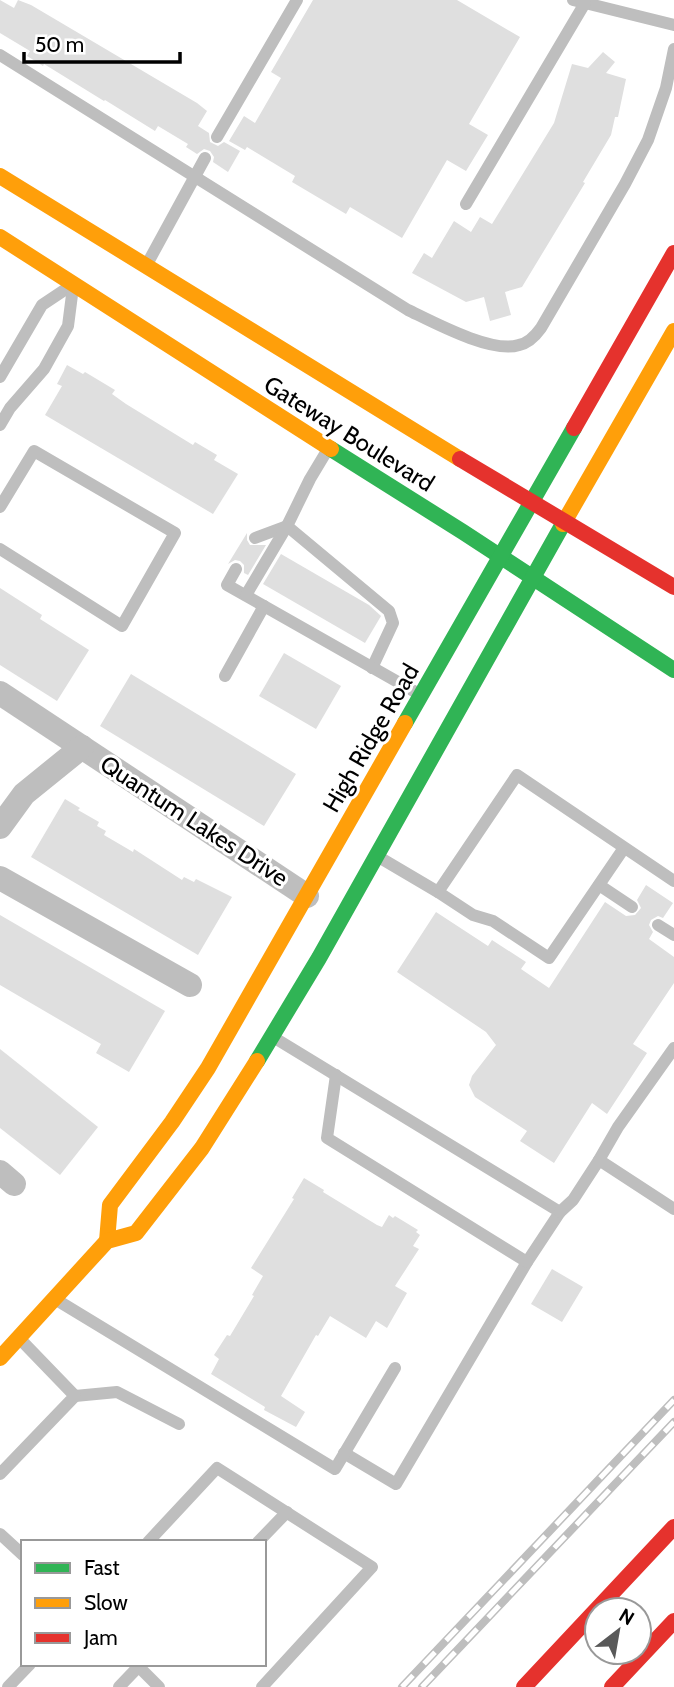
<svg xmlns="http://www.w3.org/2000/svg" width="674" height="1687" viewBox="0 0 674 1687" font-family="Cabin,sans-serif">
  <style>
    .building { fill: #dfdfdf }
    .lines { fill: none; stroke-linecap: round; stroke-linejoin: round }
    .lane { stroke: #bebebe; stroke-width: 12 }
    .street { stroke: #bebebe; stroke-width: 24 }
    .fast { stroke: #30b455; stroke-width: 16 }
    .slow { stroke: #ff9f0a; stroke-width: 16 }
    .jam { stroke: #e5322d; stroke-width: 16 }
    .rail-casing { stroke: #bebebe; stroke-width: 8 }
    .rail { stroke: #fff; stroke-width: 5; stroke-dasharray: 16; stroke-linecap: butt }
    .labels { text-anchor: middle; stroke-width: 6; stroke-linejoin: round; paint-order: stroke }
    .street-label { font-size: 24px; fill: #000; stroke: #fff }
  </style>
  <rect width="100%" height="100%" fill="#fff"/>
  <g class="building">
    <path d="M0,0L14,8L18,0L31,5L197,103L207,111L198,126L209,133L210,142L218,146L224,142L240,151L228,172L213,162L214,157L210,151L204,149L197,154L186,147L188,144L158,126L155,131L105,100L104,101L44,64L43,66L27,56L30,51L0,33Z"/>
    <path d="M313,0H457L520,37L469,124L488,135L466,171L447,160L402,238L350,207L346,214L292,182L295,176L247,147L245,150L229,141L244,116L255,123L281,78L271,72Z"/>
    <path d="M603,52L615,62L606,73L626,79L618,117H615L611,135L583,182L585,183L522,287L505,292L511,315L490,321L484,297L466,302L412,273L424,253L432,258L454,221L471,232L480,217L492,224L554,123L572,64L588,68Z"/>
    <path d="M67,365L83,374L85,372L115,390L112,394L126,404L193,445L195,442L217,455L214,460L238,474L213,514L45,415L62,386L57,384Z"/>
    <path d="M247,533V540L250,545H266L248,575L244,573V565L240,561L235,560L228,564Z"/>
    <path d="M281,554L369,605L381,616L365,643L263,584Z"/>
    <path d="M0,588L42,615L40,619L89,650L57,701L0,665Z"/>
    <path d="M284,653L341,686L316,729L259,696Z"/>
    <path d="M131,674L296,774L264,826L100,726Z"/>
    <path d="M65,799L80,808L78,810L99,822L97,826L106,831L104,835L133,852L134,849L182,880L184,877L194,882L196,879L232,897L198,955L31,857Z"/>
    <path d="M646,885L673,903L663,918L658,916L651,920L649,925L653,932L649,939L674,957V983L633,1044L647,1053L607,1114L592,1103L554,1163L520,1141L527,1131L475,1097L469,1085L472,1076L496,1045L486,1032L397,972L436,912L488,946L492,940L526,962L521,969L549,988L605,902L626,916L635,915L641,908L637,900Z"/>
    <path d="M0,915L165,1011L129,1072L96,1053L101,1044L0,985Z"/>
    <path d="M0,1049L98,1127L60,1175L0,1128Z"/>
    <path d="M304,1178L324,1190L323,1192L377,1225L382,1227L389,1215L393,1218L395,1216L418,1230L416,1232L420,1235L413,1246L419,1249L395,1286L407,1293L387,1328L376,1321L366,1338L330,1316L318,1336L316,1335L281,1396L305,1412L296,1427L264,1410L265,1407L211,1374L219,1359L214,1355L227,1335L230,1336L254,1296L252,1295L263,1276L251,1268L294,1199L292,1198Z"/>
    <path d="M552,1269L583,1287L562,1322L531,1304Z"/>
  </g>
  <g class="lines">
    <g class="lane">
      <path d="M573,0L674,25"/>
      <path d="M0,55L408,310C433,322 492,354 519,345C529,343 536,335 541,328L625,184L648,140L666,88L674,49"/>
      <path d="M217,137L297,0"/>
      <path d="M466,204L585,3"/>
      <path d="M146,266L205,158"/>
      <path d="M0,377L42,305L72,285"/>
      <path d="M0,425L10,408L44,369L68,326L73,287"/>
      <path d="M0,507L34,451L175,533L122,626L0,549"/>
      <path d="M255,538L287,526L389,611L393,623L372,668"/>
      <path d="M236,569L227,585L419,694"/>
      <path d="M246,595L287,526L310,479L328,449"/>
      <path d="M225,676L264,606"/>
      <path d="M377,856L438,892L517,775L674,881"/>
      <path d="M599,885L632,907"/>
      <path d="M438,892L473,915L493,921L549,958L624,848"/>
      <path d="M658,925L674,935"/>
      <path d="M273,1037L560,1212L527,1262L396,1484L344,1453"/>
      <path d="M336,1075L327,1138L527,1262"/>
      <path d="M599,1160L618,1127L674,1048"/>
      <path d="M560,1212L573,1200L599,1160L674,1209"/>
      <path d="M55,1299L335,1469L395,1368"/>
      <path d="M75,1396L117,1392L179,1424"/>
      <path d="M0,1474L75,1396L19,1338"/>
      <path d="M0,1534L23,1555"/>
      <path d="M148,1542L217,1468L372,1567L262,1687"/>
      <path d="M258,1542L287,1512"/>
      <path d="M136,1664L159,1687"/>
      <path d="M8,1687L30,1664"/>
      <path d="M119,1687L141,1664"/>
    </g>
    <g class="street">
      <path d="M0,693L307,896"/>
      <path d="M0,827L24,794L82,747"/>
      <path d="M0,878L190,985"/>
      <path d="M0,1172L14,1184"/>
    </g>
    <g class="fast">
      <path d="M331,449L463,532L674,670"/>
      <path d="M405,723L574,428"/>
      <path d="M257,1061L319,958L563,524"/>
    </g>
    <g class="slow">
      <path d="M0,176L460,459"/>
      <path d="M0,237L331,449"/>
      <path d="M563,524L674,331"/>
      <path d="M107,1241L110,1205L172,1122L208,1068L405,723"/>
      <path d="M0,1358L107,1241L136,1233L202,1148L257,1061"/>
    </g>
    <g class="jam">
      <path d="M574,428L674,253"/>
      <path d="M460,459L674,587"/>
      <path d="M524,1687L674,1527"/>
      <path d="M612,1687L674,1621"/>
    </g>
    <g class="rail-casing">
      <g id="rail">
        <path d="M402,1687L674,1400"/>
        <path d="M422,1687L674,1422"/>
      </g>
    </g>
    <use href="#rail" class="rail"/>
  </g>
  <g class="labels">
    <g class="street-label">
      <text transform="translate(349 434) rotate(32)" y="8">Gateway Boulevard</text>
      <text transform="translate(371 738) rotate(-60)" y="8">High Ridge Road</text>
      <text transform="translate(194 821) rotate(33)" y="8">Quantum Lakes Drive</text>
    </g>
  </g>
  <rect x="21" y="1540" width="245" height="126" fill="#ffffff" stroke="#999999" stroke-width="2"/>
  <rect x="35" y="1563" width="35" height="10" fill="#30b455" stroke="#999999" stroke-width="2"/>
  <text x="84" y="1575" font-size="21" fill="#000000">Fast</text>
  <rect x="35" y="1598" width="35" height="10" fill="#ff9f0a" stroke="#999999" stroke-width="2"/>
  <text x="84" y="1610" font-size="21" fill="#000000">Slow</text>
  <rect x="35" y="1633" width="35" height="10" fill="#e5322d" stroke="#999999" stroke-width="2"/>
  <text x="84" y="1645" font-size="21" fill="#000000">Jam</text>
  <g transform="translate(618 1631) rotate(31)"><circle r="33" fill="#ffffff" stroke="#999999" stroke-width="2"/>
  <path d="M0-5L12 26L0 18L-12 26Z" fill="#595959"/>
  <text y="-10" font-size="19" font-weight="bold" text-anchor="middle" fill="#000000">N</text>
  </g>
  <path d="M24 52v10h156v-10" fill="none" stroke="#000000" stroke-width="3.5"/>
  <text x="35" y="52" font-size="21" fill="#000000" stroke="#ffffff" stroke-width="5" paint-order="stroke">50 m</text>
</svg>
